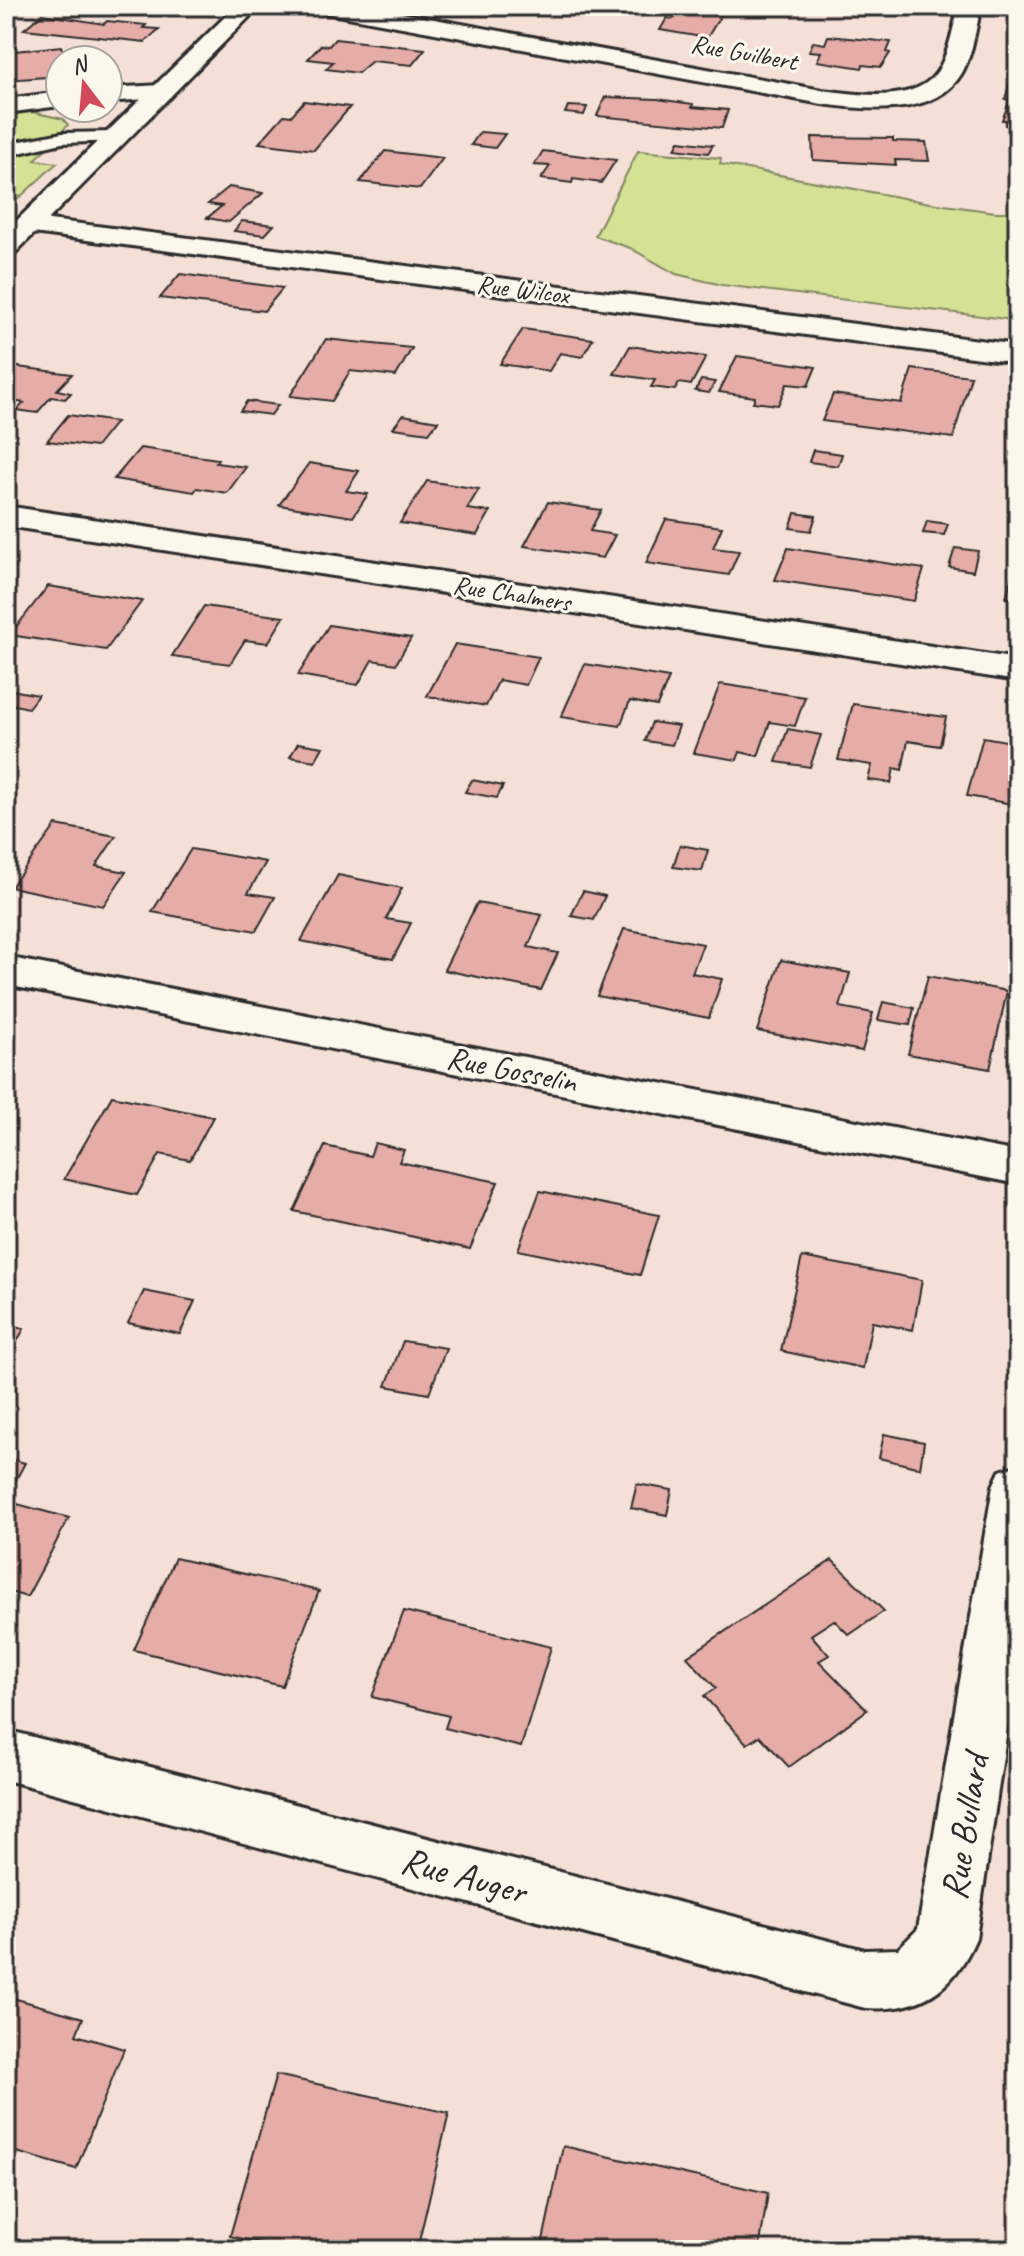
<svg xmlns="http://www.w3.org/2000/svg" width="1024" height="2256" viewBox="0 0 1024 2256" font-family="Caveat,sans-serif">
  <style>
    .green { fill: #d5e194; stroke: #808660; stroke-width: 2 }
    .building { fill: #e6aca7; stroke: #2b2b2b; stroke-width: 2 }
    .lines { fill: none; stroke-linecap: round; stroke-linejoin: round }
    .service-casing { stroke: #2b2b2b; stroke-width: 6 }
    .minor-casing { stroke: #2b2b2b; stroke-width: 6 }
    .secondary-casing { stroke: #2b2b2b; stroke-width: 6 }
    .service { fill: #fbf7ec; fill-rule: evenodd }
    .minor { fill: #fbf7ec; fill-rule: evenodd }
    .secondary { fill: #fbf7ec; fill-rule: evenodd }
    .labels { text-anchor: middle; stroke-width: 6; stroke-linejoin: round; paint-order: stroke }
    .far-street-label { font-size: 26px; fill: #2b2b2b; stroke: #fbf7ec }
    .street-label { font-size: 32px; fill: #2b2b2b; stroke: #fbf7ec }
    .near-street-label { font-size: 38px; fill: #2b2b2b; stroke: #fbf7ec }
  </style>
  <rect width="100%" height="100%" fill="#f5e0d7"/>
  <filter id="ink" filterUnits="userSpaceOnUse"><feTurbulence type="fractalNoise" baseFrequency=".0125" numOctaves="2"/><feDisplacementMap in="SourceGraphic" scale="16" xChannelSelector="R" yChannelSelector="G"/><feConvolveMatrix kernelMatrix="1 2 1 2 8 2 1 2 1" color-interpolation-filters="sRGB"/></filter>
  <g filter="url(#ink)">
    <g class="green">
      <path d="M32,112L63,119L68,125L35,160L57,163L6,210V115Z"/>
      <path d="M638,151L721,158L720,164L930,203L995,212H1018V307L1014,320L722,285L676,274L630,248L595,236Z"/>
    </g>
    <g class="building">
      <path d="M682,6H697L724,10L707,38L660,30L667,18L673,19Z"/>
      <path d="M42,14L104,24L107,21L146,25L143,28L159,29L145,42L24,29Z"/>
      <path d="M828,36L891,42L887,52L890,53L881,67L863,65L862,68L817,61L821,52L809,51L813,42L825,44Z"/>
      <path d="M335,39L425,49L412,65L372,61L358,73L326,69L333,62L308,59L321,45L329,46Z"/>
      <path d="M61,46L66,60H60V76L6,80V52Z"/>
      <path d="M1010,82H1018V126L1005,125L1006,120H1002L1010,100L1005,99Z"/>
      <path d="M605,97L657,99L693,104L692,107L728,110L722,128L597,116Z"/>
      <path d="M304,101L350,107L314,150L259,143L284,115L291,116Z"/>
      <path d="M568,106L587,107L584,115L565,113Z"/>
      <path d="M480,132L505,134L495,148L471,145Z"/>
      <path d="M812,137L893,138V141L926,142L929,161L895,160L896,165L813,160Z"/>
      <path d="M679,141L713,145L708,153L675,149Z"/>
      <path d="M385,151L443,158L420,189L360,182Z"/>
      <path d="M543,151L616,160L601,183L573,179L572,183L541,179L550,166L534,165Z"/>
      <path d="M229,187L263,193L229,222L207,218L222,206L208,204Z"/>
      <path d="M242,221L274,225L265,235L234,231Z"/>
      <path d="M180,274L283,288L264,311L160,298Z"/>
      <path d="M523,329L593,339L582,357L560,353L549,371L500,364Z"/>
      <path d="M326,339L412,348L396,376L350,371L332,401L290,396Z"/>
      <path d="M630,346L706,357L691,385L679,383L675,390L651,387L655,380L614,374Z"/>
      <path d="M737,356L816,367L808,386L787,384L778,405L753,402L755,397L719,392Z"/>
      <path d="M10,366L72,374L57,390L71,393L65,399L51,397L37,413L17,410L24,403L6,400V370Z"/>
      <path d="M912,369L971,376L953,438L822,421L833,394L901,403Z"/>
      <path d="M701,380L715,382L709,393L695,391Z"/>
      <path d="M247,401L278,405L271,415L240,411Z"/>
      <path d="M68,415L116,422L96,447L47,441Z"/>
      <path d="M403,415L438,421L429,433L393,428Z"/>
      <path d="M140,448L218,459L216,463L246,467L227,493L197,488L194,492L114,479Z"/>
      <path d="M813,450L842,454L838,466L809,462Z"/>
      <path d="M309,463L359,471L346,491L368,494L353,517L279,505Z"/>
      <path d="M427,481L479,489L467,509L490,512L477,535L400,523Z"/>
      <path d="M548,502L601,510L590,531L615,535L603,558L524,546Z"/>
      <path d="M795,513L816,516L811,531L790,528Z"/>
      <path d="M666,519L722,527L713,548L739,551L729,575L646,563Z"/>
      <path d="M927,521L948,524L944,535L923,533Z"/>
      <path d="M788,548L924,569L914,601L775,580Z"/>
      <path d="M955,548L978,551L973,571L949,567Z"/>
      <path d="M1018,553V599L1006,598Z"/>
      <path d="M48,586L142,601L106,650L10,635Z"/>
      <path d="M204,606L284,617L268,643L245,640L230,664L172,656Z"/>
      <path d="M329,625L411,638L396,664L372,660L358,685L298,675Z"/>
      <path d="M455,644L539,657L526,685L499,680L486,706L427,696Z"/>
      <path d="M585,664L669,678L657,706L630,701L620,726L561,717Z"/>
      <path d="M720,684L805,697L795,726L770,722L758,756L740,752L737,760L694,753Z"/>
      <path d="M6,689L38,695L28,708L6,703Z"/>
      <path d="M853,704L946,717L940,746L908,741L902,770L894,768L891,783L868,780L872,765L838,760Z"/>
      <path d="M652,722L679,726L672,745L645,741Z"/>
      <path d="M788,729L821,735L810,767L776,762Z"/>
      <path d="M983,737L1018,743V805L967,796Z"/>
      <path d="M298,743L323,747L315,761L290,757Z"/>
      <path d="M472,780L503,786L497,798L465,792Z"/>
      <path d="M56,825L116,836L96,866L126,872L103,906L11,887Z"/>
      <path d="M680,845L708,850L702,871L673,867Z"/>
      <path d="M191,849L266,862L248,893L275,897L256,931L152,912Z"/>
      <path d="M338,875L402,888L386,919L411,923L393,959L301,941Z"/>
      <path d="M583,891L605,896L594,920L571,916Z"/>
      <path d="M477,903L542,915L528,947L558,953L541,990L444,970Z"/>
      <path d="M624,929L703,944L692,973L722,979L709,1018L597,996Z"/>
      <path d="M781,960L850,973L840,1007L873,1013L862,1051L757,1031Z"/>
      <path d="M928,976L1007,991L990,1069L908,1054Z"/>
      <path d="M883,1002L914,1008L910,1025L878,1020Z"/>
      <path d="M112,1096L213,1117L190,1160L160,1154L137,1195L64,1179Z"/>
      <path d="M375,1143L404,1150L399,1162L498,1182L470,1249L294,1211L325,1146L370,1156Z"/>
      <path d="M540,1191L659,1215L640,1275L518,1250Z"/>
      <path d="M802,1257L922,1280L913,1330L872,1322L863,1368L781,1351Z"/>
      <path d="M144,1291L195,1301L180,1334L128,1323Z"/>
      <path d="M6,1325L24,1329L6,1361Z"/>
      <path d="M403,1341L446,1348L429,1394L386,1386Z"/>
      <path d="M884,1434L924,1442L920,1468L879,1458Z"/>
      <path d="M6,1458L25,1463L6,1498Z"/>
      <path d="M637,1484L672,1490L667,1515L631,1508Z"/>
      <path d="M6,1501L69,1518L27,1597L6,1591Z"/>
      <path d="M175,1558L319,1591L282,1686L134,1650Z"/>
      <path d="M832,1560L884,1611L849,1635L834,1620L811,1635L829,1655L819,1661L867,1710L789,1767L760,1736L747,1744L704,1696L716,1688L687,1657Z"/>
      <path d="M404,1611L551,1647L521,1747L445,1728L449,1716L372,1697Z"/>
      <path d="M6,1996L83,2018L76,2035L124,2049L76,2169L6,2149Z"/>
      <path d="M276,2075L449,2113L417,2250H290L230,2236Z"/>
      <path d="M563,2146L768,2193L759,2250H541Z"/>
    </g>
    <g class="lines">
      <g class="service-casing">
        <path id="service" d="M115,132L124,137L121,141L62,143L6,156V144L62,133Z"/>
      </g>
      <g class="minor-casing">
        <g id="minor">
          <path d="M315,6H363L822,90C857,94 920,106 940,67C950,49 953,26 959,6H981C976,28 973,53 962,73C935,118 867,110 822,104L326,13Z"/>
          <path d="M161,85L170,87L173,92L170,97L108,102V88Z"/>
          <path d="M60,92V106L6,113V99Z"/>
          <path d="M27,217L1018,345V363L18,231L14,225L18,219Z"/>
          <path d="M6,506L1018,659V681L6,526Z"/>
          <path d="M6,957L1018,1152V1184L6,985Z"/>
          <path d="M1018,1465V1656L976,1938C954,1989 922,2012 865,2008L6,1780V1730L865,1950L898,1949L918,1929L993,1486L1000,1471Z"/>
        </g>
      </g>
      <g class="secondary-casing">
        <path id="secondary" d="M236,6H260L16,252L6,254V231Z"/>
      </g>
      <use href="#service" class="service"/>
      <use href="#minor" class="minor"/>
      <use href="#secondary" class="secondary"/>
    </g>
  </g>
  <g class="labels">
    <g class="far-street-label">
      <text transform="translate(744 52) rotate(10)" y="9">Rue Guilbert</text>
      <text transform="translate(523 289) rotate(7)" y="9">Rue Wilcox</text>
      <text transform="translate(512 593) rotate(9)" y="9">Rue Chalmers</text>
    </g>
    <g class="street-label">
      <text transform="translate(512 1069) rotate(11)" y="11">Rue Gosselin</text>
    </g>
    <g class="near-street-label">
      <text transform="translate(964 1827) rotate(-81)" y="13">Rue Bullard</text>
      <text transform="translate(464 1875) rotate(15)" y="13">Rue Auger</text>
    </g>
  </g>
  <rect width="1024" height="2256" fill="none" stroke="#fbf7ec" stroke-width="32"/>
  <rect x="16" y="16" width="992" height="2224" fill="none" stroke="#2b2b2b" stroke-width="3" filter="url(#ink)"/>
  <g transform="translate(84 84) rotate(344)"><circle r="38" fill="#fbf7ec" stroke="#a8a59f" stroke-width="2"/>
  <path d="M0-6L14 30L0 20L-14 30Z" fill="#d1495b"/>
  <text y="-12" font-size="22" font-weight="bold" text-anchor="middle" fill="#2b2b2b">N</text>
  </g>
</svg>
